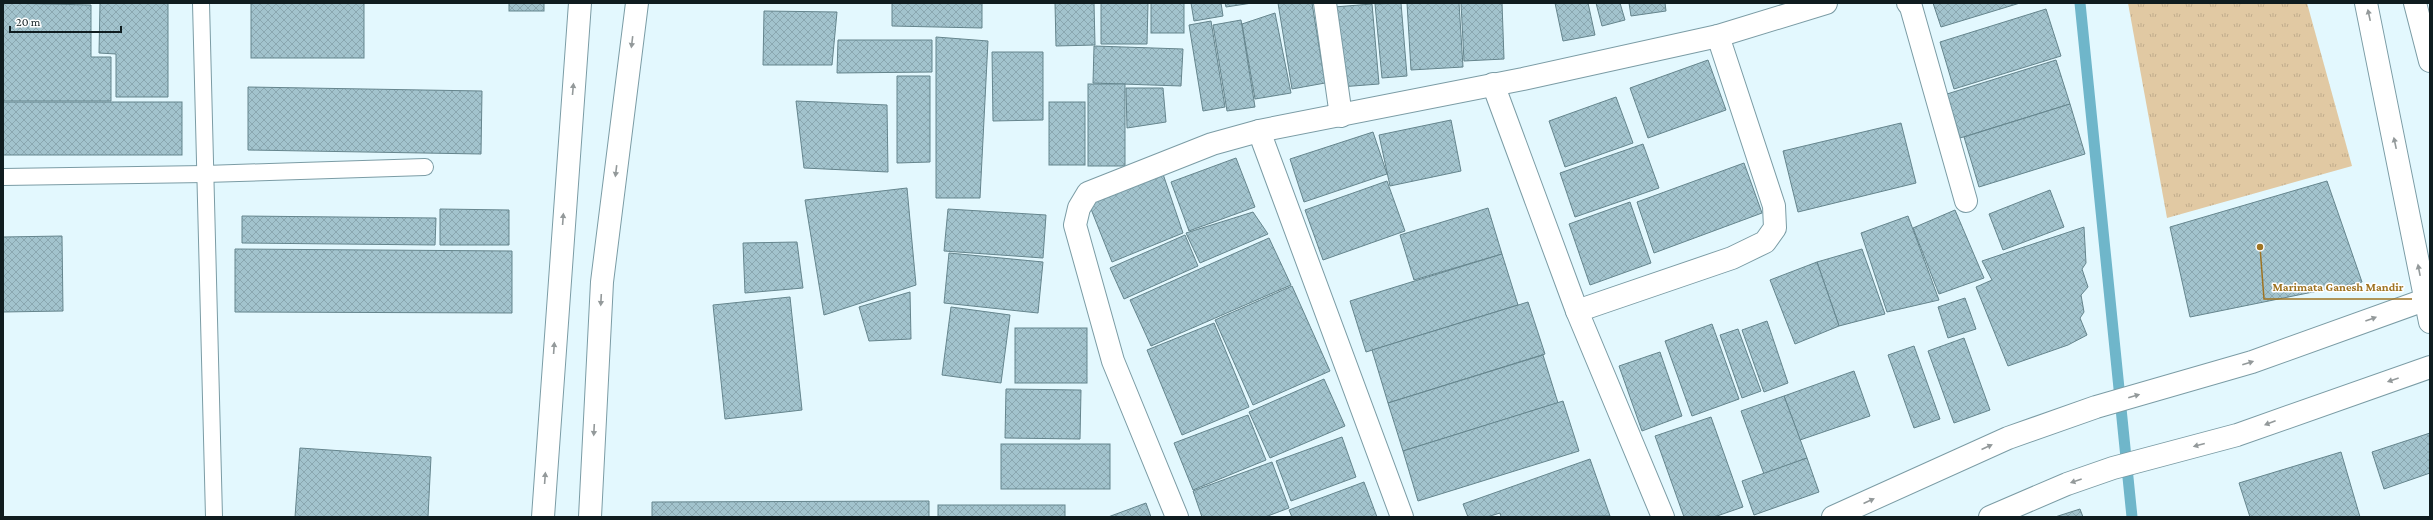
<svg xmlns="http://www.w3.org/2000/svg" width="2433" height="520" viewBox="0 0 2433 520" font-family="'Crimson Pro',serif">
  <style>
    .park { fill: url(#park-tufts) }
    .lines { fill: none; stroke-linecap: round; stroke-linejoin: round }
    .stream { stroke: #6fb6ca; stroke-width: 11 }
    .building { fill: url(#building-cross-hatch); stroke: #65858d }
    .lane-casing { stroke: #7b9ca5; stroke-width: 18 }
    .street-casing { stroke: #7b9ca5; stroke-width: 24 }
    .secondary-casing { stroke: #7b9ca5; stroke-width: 24 }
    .primary-casing { stroke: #7b9ca5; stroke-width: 24 }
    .lane { stroke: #fff; stroke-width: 16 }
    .street { stroke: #fff; stroke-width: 22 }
    .secondary { stroke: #fff; stroke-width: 22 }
    .primary { stroke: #fff; stroke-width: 22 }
    .oneway { fill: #93999a }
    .leader { fill: none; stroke: #9f7423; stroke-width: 1.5 }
    .callout-dot { fill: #9f7423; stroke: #fff; stroke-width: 1.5 }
    .callout-label { font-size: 12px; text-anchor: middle; font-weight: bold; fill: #9f7423; stroke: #fff; stroke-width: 3; stroke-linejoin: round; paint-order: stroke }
  </style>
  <defs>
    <pattern id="park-tufts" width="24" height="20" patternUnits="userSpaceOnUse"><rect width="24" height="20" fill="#e1c9a3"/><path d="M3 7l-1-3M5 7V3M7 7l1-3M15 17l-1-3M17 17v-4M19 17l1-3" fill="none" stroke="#c0ac8c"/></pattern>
    <pattern id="building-cross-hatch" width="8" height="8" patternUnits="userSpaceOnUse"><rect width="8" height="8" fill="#a2c3cd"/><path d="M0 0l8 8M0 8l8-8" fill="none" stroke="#8aa7b0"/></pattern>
  </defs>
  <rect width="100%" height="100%" fill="#e3f8fe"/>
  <path class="park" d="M2128,3H2307L2352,166L2167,218Z"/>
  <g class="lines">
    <path class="stream" d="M2080,3L2132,517"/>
  </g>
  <g class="building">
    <path d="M3,3L91,5V57H111V101H3Z"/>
    <path d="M100,3H168V97H116V54L99,53Z"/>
    <rect x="251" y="3" width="113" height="55"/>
    <rect x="509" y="3" width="35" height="8"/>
    <path d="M892,3H982V28L892,26Z"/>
    <path d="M1055,3H1094L1095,45L1056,46Z"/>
    <path d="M1101,3H1148L1147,44H1101Z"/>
    <rect x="1151" y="3" width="33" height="30"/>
    <path d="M1191,3H1221L1223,16L1194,21Z"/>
    <path d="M1225,3H1252L1226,7Z"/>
    <path d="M1278,3H1312L1325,83L1292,89Z"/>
    <path d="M1401,3L1407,76L1382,78L1375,4Z"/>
    <path d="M1407,3H1459L1463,67L1411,70Z"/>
    <path d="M1461,3H1502L1504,59L1464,61Z"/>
    <path d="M1555,3H1588L1595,35L1563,41Z"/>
    <path d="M1596,3H1620L1625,20L1602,26Z"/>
    <path d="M1629,3H1665L1666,11L1631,16Z"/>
    <path d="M1933,3H2020L1941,27Z"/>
    <path d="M1372,4L1379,84L1340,87L1334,7Z"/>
    <path d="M2046,9L2061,56L1954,89L1940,42Z"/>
    <path d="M764,11L837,12L832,65H763Z"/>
    <path d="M1275,13L1291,93L1255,99L1242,24Z"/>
    <path d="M1241,20L1255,107L1227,111L1213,25Z"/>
    <path d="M1211,21L1225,107L1203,111L1189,25Z"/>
    <path d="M936,37L988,41L980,198H936Z"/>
    <path d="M838,40H932V72L837,73Z"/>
    <path d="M1094,46L1183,49L1181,86L1093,83Z"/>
    <path d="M992,52H1043V120L993,121Z"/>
    <path d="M1708,60L1726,110L1648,138L1630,88Z"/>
    <path d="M2056,60L2070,104L1960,138L1947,94Z"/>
    <path d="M897,76H930V162L897,163Z"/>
    <rect x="1088" y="84" width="37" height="82"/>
    <path d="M248,87L482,91L481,154L248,150Z"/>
    <path d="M1126,88H1163L1166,122L1127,128Z"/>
    <path d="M1616,97L1633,143L1565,167L1549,121Z"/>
    <path d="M796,101L887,105L888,172L804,168Z"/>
    <rect x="3" y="102" width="179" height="53"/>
    <rect x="1049" y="102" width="36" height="63"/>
    <path d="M2070,104L2085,154L1979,187L1964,137Z"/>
    <path d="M1451,120L1461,171L1390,186L1379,135Z"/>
    <path d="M1901,123L1916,183L1798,212L1783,151Z"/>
    <path d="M1373,132L1387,174L1304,202L1290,159Z"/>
    <path d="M1643,144L1659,188L1575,217L1560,173Z"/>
    <path d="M1236,158L1255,207L1189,231L1171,182Z"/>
    <path d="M1744,163L1762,213L1654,253L1637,202Z"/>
    <path d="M1162,171L1183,233L1112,262L1089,204Z"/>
    <path d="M1387,181L1405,231L1323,260L1305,210Z"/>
    <path d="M2327,181L2362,282L2190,317L2170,227Z"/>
    <path d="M907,188L916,285L824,315L805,200Z"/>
    <path d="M2050,190L2064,227L2003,250L1989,214Z"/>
    <path d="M1630,202L1651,263L1590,285L1569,224Z"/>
    <path d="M1488,208L1502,254L1414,280L1400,235Z"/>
    <path d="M440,209L509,210V245H440Z"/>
    <path d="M948,209L1046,215L1043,258L944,251Z"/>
    <path d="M1955,210L1984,278L1939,294L1913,228Z"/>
    <path d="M1253,212L1268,234L1200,263L1186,233Z"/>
    <path d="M242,216L436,218L435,245L242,243Z"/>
    <path d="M1908,216L1939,300L1887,312L1861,233Z"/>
    <path d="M2084,227L2086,263L2082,269L2088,287L2081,295L2084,312L2080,318L2087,335L2068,345L2008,366L1976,287L1992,280L1982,261Z"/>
    <path d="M1185,235L1198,266L1124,299L1110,268Z"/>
    <path d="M62,236L63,311L3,312V237Z"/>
    <path d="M1269,238L1291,285L1151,346L1130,300Z"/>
    <path d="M797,242L803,288L745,293L743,243Z"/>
    <path d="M235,249L512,251V313L235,312Z"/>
    <path d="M1862,249L1885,314L1839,326L1817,262Z"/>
    <path d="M949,253L1043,262L1038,313L944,303Z"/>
    <path d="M1502,254L1518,305L1366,352L1350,301Z"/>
    <path d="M1817,262L1839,326L1795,344L1770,280Z"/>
    <path d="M1292,286L1330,371L1253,405L1215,320Z"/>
    <path d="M910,292L911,339L869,341L859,307Z"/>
    <path d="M790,297L802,410L725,419L713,305Z"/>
    <path d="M1965,298L1976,329L1948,338L1938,307Z"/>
    <path d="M1528,302L1545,354L1388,403L1372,350Z"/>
    <path d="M951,307L1010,315L1001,383L942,375Z"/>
    <path d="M1767,321L1788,383L1764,392L1742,330Z"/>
    <path d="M1214,323L1249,407L1182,435L1147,350Z"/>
    <path d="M1712,324L1739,399L1692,416L1665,341Z"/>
    <rect x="1015" y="328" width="72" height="55"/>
    <path d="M1738,329L1761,391L1742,398L1720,335Z"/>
    <path d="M1964,338L1990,410L1954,423L1928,351Z"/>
    <path d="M1914,346L1940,419L1914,428L1888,355Z"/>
    <path d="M1660,352L1682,416L1642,431L1619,366Z"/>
    <path d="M1543,355L1558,403L1403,451L1388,403Z"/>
    <path d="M1854,371L1870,416L1800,440L1784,396Z"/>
    <path d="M1324,379L1345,426L1270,458L1249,412Z"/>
    <path d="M1006,389L1081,390L1080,439L1005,438Z"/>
    <path d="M1784,396L1807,458L1764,474L1741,411Z"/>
    <path d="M1563,401L1579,451L1418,501L1403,451Z"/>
    <path d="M1248,415L1266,460L1193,490L1174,443Z"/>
    <path d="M1711,417L1743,507L1714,517H1684L1655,436Z"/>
    <path d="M2430,433V473L2384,489L2372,452Z"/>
    <path d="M1342,437L1356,477L1291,501L1276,461Z"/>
    <rect x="1001" y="444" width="109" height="45"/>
    <path d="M300,448L431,457L428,517H295Z"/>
    <path d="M2341,452L2360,517H2250L2239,483Z"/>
    <path d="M1807,458L1819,492L1754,515L1742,481Z"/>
    <path d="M1590,459L1610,516L1501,517L1500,513L1487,517H1468L1463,504Z"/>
    <path d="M1272,462L1289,508L1265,517H1202L1193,491Z"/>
    <path d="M1364,482L1377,517H1292L1289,510Z"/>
    <path d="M929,501V517H652V502Z"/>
    <path d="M1146,503L1151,517H1108Z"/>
    <rect x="938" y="505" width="127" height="12"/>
    <path d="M2080,509L2083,517H2055Z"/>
  </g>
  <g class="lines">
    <g class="lane-casing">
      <g id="lane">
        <path d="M201,3L214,517"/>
        <path d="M3,177L205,174L425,167"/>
      </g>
    </g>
    <g class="street-casing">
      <g id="street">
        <path d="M1325,3L1341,116"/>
        <path d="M1908,3L1911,7L1966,201"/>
        <path d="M1493,84L1577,311L1663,517"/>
        <path d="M1259,131L1402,517"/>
        <path d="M1577,311L1732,258L1765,242L1775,228L1774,206L1718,36"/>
        <path d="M1177,517L1113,361L1075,225L1079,208L1088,193L1212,144L1259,131L1523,79L1718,36L1826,3"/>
      </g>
    </g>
    <g class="secondary-casing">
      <g id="secondary">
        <path d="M543,517L580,3"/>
        <path d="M590,517L602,282L637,3"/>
      </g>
    </g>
    <g class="primary-casing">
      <g id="primary">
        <path d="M2366,3L2430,322"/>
        <path d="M2415,3L2430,61"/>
        <path d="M1833,517L2008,438L2096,407L2252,362L2430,298"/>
        <path d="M1990,517L2067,484L2113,468L2237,435L2430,367"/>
      </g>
    </g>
    <use href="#lane" class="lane"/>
    <use href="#street" class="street"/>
    <use href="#secondary" class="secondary"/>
    <use href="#primary" class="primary"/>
  </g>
  <defs><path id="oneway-solid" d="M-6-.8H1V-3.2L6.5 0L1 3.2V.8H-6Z"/></defs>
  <g class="oneway">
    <use href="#oneway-solid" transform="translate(2369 15) rotate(-102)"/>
    <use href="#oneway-solid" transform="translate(632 42) rotate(97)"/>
    <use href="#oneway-solid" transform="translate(573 89) rotate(-85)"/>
    <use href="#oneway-solid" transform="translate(2395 143) rotate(-102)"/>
    <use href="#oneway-solid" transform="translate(616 171) rotate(97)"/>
    <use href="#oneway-solid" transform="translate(563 219) rotate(-86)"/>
    <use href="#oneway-solid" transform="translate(2419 270) rotate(-101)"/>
    <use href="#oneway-solid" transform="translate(601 300) rotate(93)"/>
    <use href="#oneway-solid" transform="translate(2371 319) rotate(-20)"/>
    <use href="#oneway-solid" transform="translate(554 348) rotate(-86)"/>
    <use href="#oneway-solid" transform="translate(2248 363) rotate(-17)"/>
    <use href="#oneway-solid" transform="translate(2393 380) rotate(161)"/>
    <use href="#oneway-solid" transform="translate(2134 396) rotate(-16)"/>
    <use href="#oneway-solid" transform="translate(2270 423) rotate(159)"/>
    <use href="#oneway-solid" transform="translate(594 430) rotate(93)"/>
    <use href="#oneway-solid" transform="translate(2199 445) rotate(165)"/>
    <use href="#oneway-solid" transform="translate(1987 447) rotate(-24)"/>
    <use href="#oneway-solid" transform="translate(545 478) rotate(-86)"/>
    <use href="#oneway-solid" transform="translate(2076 481) rotate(161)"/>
    <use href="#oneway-solid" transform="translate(1869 501) rotate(-24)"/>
  </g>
  <path class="leader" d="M2260 247L2264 299H2412"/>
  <circle class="callout-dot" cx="2260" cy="247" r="4"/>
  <g class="callout-label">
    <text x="2338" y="291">Marimata Ganesh Mandir</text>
  </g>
  <rect width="2433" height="520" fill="none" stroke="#0f1c1f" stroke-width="8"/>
  <path d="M10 26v6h111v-6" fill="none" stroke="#0f1c1f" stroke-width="2"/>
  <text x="16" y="26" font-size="12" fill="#0f1c1f" stroke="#ffffff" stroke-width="3" paint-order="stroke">20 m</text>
</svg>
